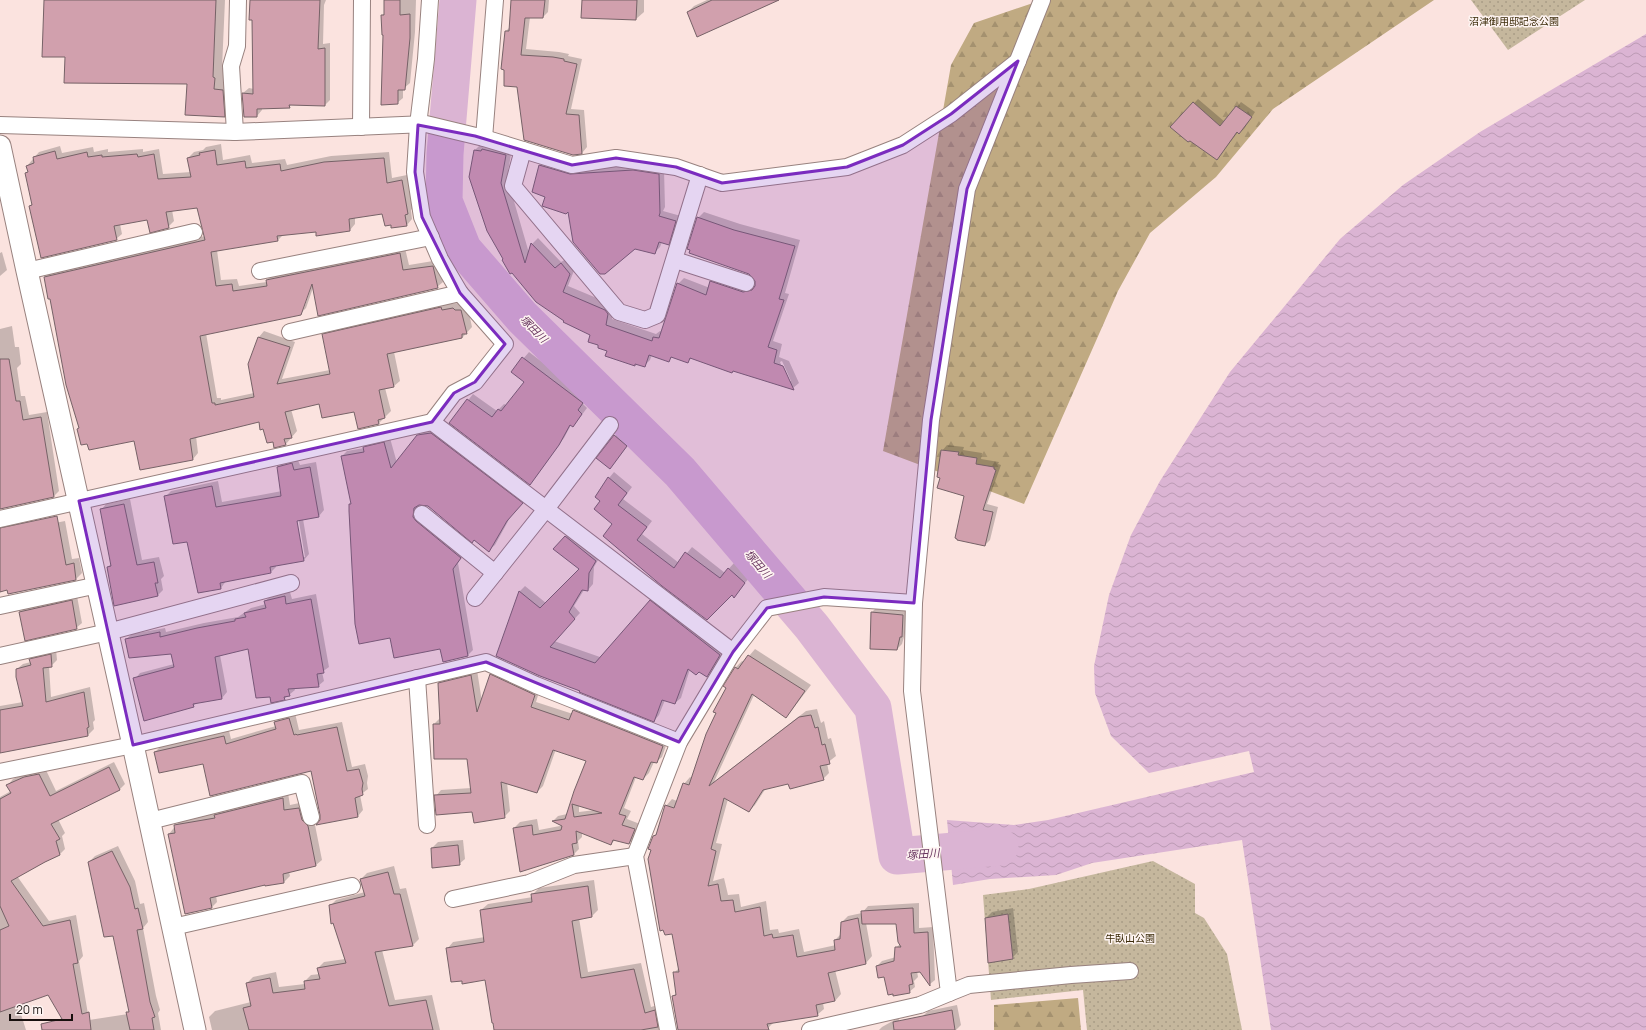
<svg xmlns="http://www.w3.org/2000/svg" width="1646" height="1030" viewBox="0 0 1646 1030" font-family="Manrope,'Noto Sans JP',sans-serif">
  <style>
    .forest { fill: url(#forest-firs) }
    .park { fill: url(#park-dots) }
    .water { fill: url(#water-waves) }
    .shadow { fill: #0003; fill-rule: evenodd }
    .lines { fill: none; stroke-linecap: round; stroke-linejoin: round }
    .river { stroke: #dbb4d3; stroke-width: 37 }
    .building { fill: #d1a0ad; stroke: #766267; fill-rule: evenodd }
    .minor-casing { stroke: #98827f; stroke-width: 18 }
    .tertiary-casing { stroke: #98827f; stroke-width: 23 }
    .minor { stroke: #fff; stroke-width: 16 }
    .tertiary { stroke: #fff; stroke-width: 21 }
    .marked { fill: #7b2cbf; fill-opacity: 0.2; stroke: #7b2cbf; stroke-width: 3; stroke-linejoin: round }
    .labels { text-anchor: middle; stroke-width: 3; stroke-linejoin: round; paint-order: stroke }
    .park-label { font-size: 10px; fill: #392906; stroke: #fef4f2 }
    .water-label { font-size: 11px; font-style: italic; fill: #6a3861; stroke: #fef4f2 }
  </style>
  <defs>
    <pattern id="forest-firs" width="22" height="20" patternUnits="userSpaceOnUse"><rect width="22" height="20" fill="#c0aa82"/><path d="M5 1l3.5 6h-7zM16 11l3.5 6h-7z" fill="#a4916f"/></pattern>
    <pattern id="park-dots" width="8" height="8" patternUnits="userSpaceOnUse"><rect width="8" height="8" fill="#c5b79d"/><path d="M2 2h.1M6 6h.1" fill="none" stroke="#a89c86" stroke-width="1.8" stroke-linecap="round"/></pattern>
    <pattern id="water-waves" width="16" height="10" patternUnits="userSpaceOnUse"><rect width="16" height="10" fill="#dbb4d3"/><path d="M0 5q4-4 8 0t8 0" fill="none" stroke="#bb9ab4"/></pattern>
  </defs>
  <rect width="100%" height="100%" fill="#fbe3df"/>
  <g class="forest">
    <path d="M1042,0H1434L1273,109L1216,177L1150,233L1118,291L1024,504L883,451L951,65L974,23Z"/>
    <path d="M1078,998L1081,1030H994V1005Z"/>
  </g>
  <g class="park">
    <path d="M1471,0H1585L1508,50Z"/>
    <path d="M1153,861L1195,884V913L1204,918L1227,954L1242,1030H1087L1083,990L991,1000L983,895L1029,889Z"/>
  </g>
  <path class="water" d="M1646,34V1030H1271L1242,840L1092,863L1056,875L990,879L953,885L947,820L1014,825L1048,820L1254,772L1249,751L1149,773L1111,736L1095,693L1094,666L1109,595L1131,535L1160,481L1230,372L1340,239L1403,185L1480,132Z"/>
  <g class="shadow">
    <path d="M45,0H225L222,68H225L223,79L233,80L234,106L224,116L188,83L66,56Z"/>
    <path d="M250,0H326L324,5L323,44L330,43V100L325,105L292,104L289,107H262V110L257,116L243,93L249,88L254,89L253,20L250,19Z"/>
    <path d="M385,0H416L415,32L410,83L403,89V98L397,103L384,34L382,15L385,13Z"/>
    <path d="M512,0H549L548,12L543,17H530L526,49L559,52L569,54L568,56L582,59L571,109L584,110L587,147L582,153L518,86L506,31L510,27Z"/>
    <path d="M583,0H644V12L636,19Z"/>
    <path d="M707,0H762L688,12L694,6Z"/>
    <path d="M1198,99L1225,122L1241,102L1255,112L1244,129L1239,133L1238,132L1217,159L1172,127Z"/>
    <path d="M221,144L223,160L250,155L252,163L285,159L287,165L331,156L389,152L392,178L407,175L414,207L411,210L412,219L407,225L391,224L383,213L355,217V224L350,230L317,231L283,235L278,240L217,250L221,280L237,279L239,286L267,282V280L272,274L405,248L409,265L439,260L443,282L437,287L313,288L306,308L300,314L206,333L217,398H221V400L254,393L249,364L259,337L264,331L295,342L282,379L330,370L323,335L329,329L447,302V304L459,303L467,304L472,327L462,338L394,352L400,381L394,386L385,388L391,411L379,423L359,428L355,411L319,402L291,409L297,431L286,444L275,447L274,441L259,421L196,436L198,453L193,459L135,440L80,428L45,277L51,271L205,236L197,207L172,210L174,221L168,227L148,219L120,224L122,234L116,239L30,206L33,203L26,174L29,171L27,166L39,152L60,146L62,153L93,147L94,152L108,149V152L143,149V152L159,149L163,174L191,172L188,158L194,152L203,150L206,147ZM312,279H314L303,311H301Z"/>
    <path d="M481,144L512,149L507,177L529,253L532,244L538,238L561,262L568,258L575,268L568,286L611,304L614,308L612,319L656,334L660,331L662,332L678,284L684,278L710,288L711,282L717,276L750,287L756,285V280L698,218L704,212L740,224L800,240L785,293L789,294L773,341L782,344L779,357L789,361L799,383L793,388L734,370L732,372L692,358L688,361L672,357L669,360L652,355L650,360L644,366L600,344L591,334L565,320L504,259L475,150ZM782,361L791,381H788L780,362Z"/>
    <path d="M545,160L576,169L639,165L664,169L665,207L663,211L681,216L674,238L668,244L662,242L660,247L655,252L569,211L547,196L540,165Z"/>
    <path d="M2,252L7,270L0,276V253Z"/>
    <path d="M12,326L15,347H19L21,364L17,368L21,396H25L29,415L47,412L59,491L54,496L0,507V329Z"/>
    <path d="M529,352L588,397L583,404L587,408L578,420L573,425H571L564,438L535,478L450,423L473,394L497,411L504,404L506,405L525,382L512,372Z"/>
    <path d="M436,428L527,497L512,514L495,545L489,550L428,506L419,504L418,506V511L466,552L458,563L473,650L468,655L441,648L390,637L352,503L342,456L347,451L364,448L369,442L390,438L397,463L424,430Z"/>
    <path d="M621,430L632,440L615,462V436Z"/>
    <path d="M947,445L964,447L963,450L982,453L981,459L999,462L998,464L1001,465L987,504L998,507L990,540L985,545L965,495L942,478V451Z"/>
    <path d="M297,458L300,465L316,462L324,510L319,516L303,519L309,554L304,560L276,565V567L271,572L226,581L221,588L188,541L165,497L171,491L218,481L222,502L282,491L278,467L284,461ZM296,516H298L305,557H302Z"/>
    <path d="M614,472L632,487L623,499L652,521L642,534L679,563L692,547L725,573L734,563L750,577L734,596L732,594L707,619L613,523L601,501L609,478Z"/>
    <path d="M130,499L142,560L159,557L164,576L161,579L163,590L158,595L108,567L112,563L101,510L106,504Z"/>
    <path d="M65,521L72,559L79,558L82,573L76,579L0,591V537L5,533Z"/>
    <path d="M571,531L601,555L594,567L593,584L588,590H584L574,606L580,613L554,641L600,657L656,596L725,649L712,670L707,676L699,671L690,669L681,698L675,703L665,700L659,715L654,721L497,656L520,591L525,586L546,603L580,569L555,549Z"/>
    <path d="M290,592L292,599L316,594L329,667L322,672L324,681L318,686L294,687L295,690L284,699L271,696L248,647L220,655L227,692L222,698L197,703L193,706L135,679L140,673L174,664L172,653L126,639L132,634L165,628L166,632L204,623L238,617L251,608L266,604L265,601L271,596Z"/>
    <path d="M77,596L82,623L76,628L20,612L25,607Z"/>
    <path d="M878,606L909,609L907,630L905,633L902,644L897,649L872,612Z"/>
    <path d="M56,649L57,660L51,666H49L51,697L90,687L95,720L93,722L94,729L88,735L0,752V706L23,702L17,669L23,664L31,662V660L36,654Z"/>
    <path d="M755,649L811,685L792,710L786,717L754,695L714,782L806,711L817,709L821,723L824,721L828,739L831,738L836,756L827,763L829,773L823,779L789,783L766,788L755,805L749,811L728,799L716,843L722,844L713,881L724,878L728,895L739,894L741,907L766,901L770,930L778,929L779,933L799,929L804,952L836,945L835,940L841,934L842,922L848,916L862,913L868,906L919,903V928L933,927L935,980L930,984L920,971H917L918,977L914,981L915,987L909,992L885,976L877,966L882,961L896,957V948L900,944L897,923H866L872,956L866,963L835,970L841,994L835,1001L823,1003L824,1009L817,1015L774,1022L768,1028L758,1030H678L673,996L677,993L674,973L679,968L654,836L658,833L666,806L672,799L677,801L684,784L690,777L692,778L727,687L725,686L736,667L742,661L744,662Z"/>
    <path d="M497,669L540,689L536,702L573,714L579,705L668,740L662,757L656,762H654L649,773L643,779L636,777L624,808L631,811L627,819L640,824L635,838L629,843L615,840L611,844L582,832V837L578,841L579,849L573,855L514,828L520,822L537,819L539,830L565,825L553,821L558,816L567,814L587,760L556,749L543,786L537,792L507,782L510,811L504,817L473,811L436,796L441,790L471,788L468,758L434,724L440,718L439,683L445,678L477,670L482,702L491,675ZM579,804L595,810L579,812Z"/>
    <path d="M295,713L299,730L342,722L352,767L365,764L368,776L367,783L368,789L360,795L363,810L358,816L319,823L321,820L312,770L204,763L155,752L160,747L229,731L231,739L276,726L275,722L281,716Z"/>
    <path d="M114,762L125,784L120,789L58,819L65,833L62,836L65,849L59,855L17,876L49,921L76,915L83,956L79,961L89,1020L128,1014L130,1011L114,934L89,862L95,856L118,846L135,881L140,904L144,903L148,922L143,928L156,996L160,1010L158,1013L161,1030H84L48,994L18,1005L26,1030H0V797L11,791L8,785L13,779L31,771L45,768L56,791Z"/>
    <path d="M288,793L290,805L304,802L314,820L322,860L316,865L289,872L290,876L284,882L266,885V884L216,895L217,902L212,907L169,834L181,819L217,813L221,809Z"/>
    <path d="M463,840L465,859L459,864L432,848L438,842Z"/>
    <path d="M394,866L400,889L406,888L419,939L413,945L382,950L395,1000L432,995L440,1030H212L209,1017L215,1011L251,1002L247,983L253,977L276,972L279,987L305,984V981L311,975L320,974L318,968L324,962L345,959L330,906L336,900L365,892L361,879L367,873Z"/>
    <path d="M594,880L598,910L592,916L579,918L588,972L641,963L651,1007L661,1004L668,1030H495L486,979L447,949L453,942L485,937L481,910L488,904L533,897L532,895L539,888Z"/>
    <path d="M1013,908L1018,952L1012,958L986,918L992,912Z"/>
    <path d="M957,1005L961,1025L956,1030H925L922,1017L928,1011Z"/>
    <path d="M898,1018L904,1030H879L882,1027Z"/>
  </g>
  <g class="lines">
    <path class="river" d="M458,0L445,154L444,201L463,249L522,317L680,472L812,627L873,708L897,856L1000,847"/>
  </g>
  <g class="building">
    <path d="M44,0H216L213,77L215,78L214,89L223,90L225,117L185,115L187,84L64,83L65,57H42Z"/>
    <path d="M250,0H320L318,49L325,48V106L289,105L290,108L257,109V117H244L242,93L253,94L252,20H249Z"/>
    <path d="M384,0H400V15L410,14V38L405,90H398V104L381,105L383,35H382L381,15H384Z"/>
    <path d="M511,0H545L543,18H525L521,55L553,57L564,59V61L577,64L566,114L579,115L582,154L573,155L524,140L517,87L504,86V70L501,69L505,31H509Z"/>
    <path d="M582,0H637L636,20L581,18Z"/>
    <path d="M712,0H779L697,37L687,12Z"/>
    <path d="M1193,102L1220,126L1236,106L1252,117L1239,134L1237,132L1217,160L1190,141L1188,142L1170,127Z"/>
    <path d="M482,149L506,155L501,183L525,263L531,243L555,268L561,263L570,274L563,292L605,310L608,314L606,325L652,341L653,337L659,338L677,283L706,295L710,281L743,292L752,290L755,286V281L749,274L689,253L690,250L687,249L697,217L734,230L795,246L779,299L784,300L768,347L777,350L774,363L783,366L794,390L733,371L732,373L690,358L688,363L671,357L669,362L649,355L645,367L635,364V366L605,356L607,351L598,348V345L588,342L590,335L563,322L564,321L536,302L512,273L510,274L502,260L503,259L487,231L469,177L474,150L481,151Z"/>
    <path d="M215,150L217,165L245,161L246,168L280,164L281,171L324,162L384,158L387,183L402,180L408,214L405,215L407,226L391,228V225L385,226L382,214L349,219L350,231L316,236V232L277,236L278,241L211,252L216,286L232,284L233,291L267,286L266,280L400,253L403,270L433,266L438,288L318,316L312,284L301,315L200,336L212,403H215V405L254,397L248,364L258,337L290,347L277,384L330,374L322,334L441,307L442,310L453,308L455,310H461L467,334H462V338L387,354L394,387L379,390L385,418L378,420L379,424L358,429L354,412L322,418L319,404L285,412L292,438L284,439L286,445L274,448L273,442L267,443L263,429L260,430L259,422L190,439L193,460L140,470L134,441L89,450L87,444L81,445L77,429L79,428L66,385L53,315L50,299H48L44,277L205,240L197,208L166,212L169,228L150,233L147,220L114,226L117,240L41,258L29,206L32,205L25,173L28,172L26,166L34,163L33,157L55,151L57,159L87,152L88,157L102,155V157L137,154L138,157L154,154L158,179L191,177L187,158L200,155L199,153Z"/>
    <path d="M539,165L570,174L633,170L659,174L660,213L659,216L676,221L669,245L659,242L655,254L635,249L605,274H600L573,242L568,212L566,214L542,206L545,197L532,192Z"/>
    <path d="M522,357L583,403L578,410L582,414L573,427L570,425L559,445L530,485L449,423L467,399L492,417L498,409L501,411L524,382L511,372Z"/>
    <path d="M0,359H9L16,401H20L23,420L41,417L54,497L0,509Z"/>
    <path d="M431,433L523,503L507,521L489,552L474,540L472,543L428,506L419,505L414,508L413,517L416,521L461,558L453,569L468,656L443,662L440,649L394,658L390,638L359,644L355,624L349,511V504H351L341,456L364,452L363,447L384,442L391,468L417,435Z"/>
    <path d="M614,435L627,446L610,469L596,458Z"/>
    <path d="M941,450L959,452L958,455L977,458L976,464L994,467V469L996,470L983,510L993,512L985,546L957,540V539L955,538L964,496L937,488L940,478L937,477Z"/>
    <path d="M292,463L294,470L310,467L319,517L297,521L304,561L270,567L271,573L220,583L221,589L198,593L187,542L173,544L164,496L212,486L216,507L281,496L277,467Z"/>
    <path d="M608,477L627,493L618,505L647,527L637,540L674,568L685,552L720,578L728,568L745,583L734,598L732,595L707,620L662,586L603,536L612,524L594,509L600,501L595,497Z"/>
    <path d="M124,504L137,565L154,562L158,583H155L158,596L114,606L107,567L111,566L100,509Z"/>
    <path d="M57,516L66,565L74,563L76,580L8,594L7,590L0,592V528Z"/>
    <path d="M565,536L596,561L589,573L588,591L582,590L569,612L575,619L550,647L595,663L650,600L720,655L707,677L699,672L696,675L688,669L675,704L662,700L654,722L579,692L580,691L540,676L496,656L519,591L540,608L579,569L553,549Z"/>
    <path d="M285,596L286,604L311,599L324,673L317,674L319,687L288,689L290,696L284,697L285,700L271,703L270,697L256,698L248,649L215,657L222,699L193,704L194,707L144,721L133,678L174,667L171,654L129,658L125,639L160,632V637L197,628L235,621V619L246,617L244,613L266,608L264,601Z"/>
    <path d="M72,600L77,629L25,641L19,612Z"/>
    <path d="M871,612L903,615L902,637H900L897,650L870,649Z"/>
    <path d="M51,654L52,667L43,668L46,702L84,692L89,727L87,728L88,736L0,753V710L23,706L16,677V669L31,665L29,659Z"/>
    <path d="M748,655L805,691L786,718L752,694L709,786L799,717L811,715L815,728L818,727L822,745L825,744L830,764L820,766L824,780L790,789L788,784L763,790L749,812L724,798L711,849L716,851L708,886L718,884L721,901L733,900L735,912L760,907L764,936L772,934L773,938L793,935L797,957L835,950L834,940L840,939L841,922L858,918L866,964L828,973L835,1001L816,1005L818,1016L767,1024L769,1030H678L672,996L676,995L673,972H679L672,934L665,935L663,930L660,931L648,859L651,850L648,849L653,836L656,835L665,805L674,808L683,783L689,785L706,734L716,713L713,712L726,688L723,686L735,667L738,669Z"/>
    <path d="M490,674L535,695L531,707L569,720L573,710L663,746L657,763L651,762L643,780L634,777L619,814L626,816L622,825L635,829L629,844L613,840L611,845L576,831L577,843L572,844L574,855L520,872L513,828L532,825L533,835L561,830L562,826L552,821L565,819L574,791L586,761L553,750L537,793L501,782L505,818L474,823L472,812L436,815L434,795L471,793L467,759H434L433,724H440L438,683L471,675L477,712ZM572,804L602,813L574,817Z"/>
    <path d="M289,718L294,735L296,734L297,735L337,727L347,771L359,769L363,783L362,789L363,795L355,798L358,817L316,825L320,820V815L311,771L210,796L203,764L159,773L154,752L224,736L226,744L276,729L274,722Z"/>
    <path d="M109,767L120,790L51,824L60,839L56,841L60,855L45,862L11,881L43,926L70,920L78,963L73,964L82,1014L89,1012L91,1030H42L41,1024L62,1019L48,995L0,1012V930L9,926L0,906V799L11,793L6,785L24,777L39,774L50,796Z"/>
    <path d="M283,798L284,810L299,808L302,820L308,826L316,866L283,874L284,883L265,886V885L210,898L212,908L185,914L168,834L175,833L174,825L215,818L214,815Z"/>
    <path d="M458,845L460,865L432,868L431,848Z"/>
    <path d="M112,851L130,887L135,909L138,908L143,929L137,930L150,1002L155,1017L152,1018L154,1030H130L126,1012H129L113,936L104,937L88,862Z"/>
    <path d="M388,872L394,894H400L413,946L375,952L389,1006L426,1000L433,1030H249L243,1008L251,1006L246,983L270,978L273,993L305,989L304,981L320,979L317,968L346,963L333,923L331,924L329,905L365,896L360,879Z"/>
    <path d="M588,886L592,917L572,921L581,978L634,969L645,1013L655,1010L658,1027L641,1030H494L493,1023H492L485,980L462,984V981L451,982L446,948L484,942L480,910L532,902L531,894Z"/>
    <path d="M913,908L914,933L928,932L930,986L920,972L911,973L913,984L909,985L910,993L893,996V994L888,995L884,977L878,978L876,966L894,961L895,947H901L898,942L896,924H862L861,911Z"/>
    <path d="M1008,914L1013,959L988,963L985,918Z"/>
    <path d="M952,1010L955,1030H894L893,1022Z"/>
  </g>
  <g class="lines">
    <g class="minor-casing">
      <g id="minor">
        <path d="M430,0L426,59L418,125L415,172L422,217L440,259L460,293L505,344L475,382L454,393L432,422"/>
        <path d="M0,125L235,132L426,124L484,138L572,165L616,158L676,167L722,183L847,167L903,145L951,114L1018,61"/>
        <path d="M361,127L362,0"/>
        <path d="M235,132L231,66L237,46L238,0"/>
        <path d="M484,138L495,0"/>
        <path d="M523,150L513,186L619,312L645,320L657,315L700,175"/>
        <path d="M675,260L746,283"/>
        <path d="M27,271L194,232"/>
        <path d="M260,271L431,237"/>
        <path d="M290,332L460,293"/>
        <path d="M422,514L495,573"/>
        <path d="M0,519L432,422L733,652"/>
        <path d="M475,598L546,509L610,425"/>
        <path d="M0,606L98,585"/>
        <path d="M0,656L108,632L291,583"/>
        <path d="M417,678L427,825"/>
        <path d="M0,772L133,745L486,662L536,685L679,742"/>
        <path d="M150,821L302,783L311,817"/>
        <path d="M453,899L529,883L574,865L635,856"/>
        <path d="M173,927L352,886"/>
        <path d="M949,993L969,985L1071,975L1130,971"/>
        <path d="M668,1030L635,856L679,742L733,652L767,608L824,597L914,603"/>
        <path d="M810,1030L920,1005L949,993L912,691L914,603L931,420L967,189L1042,0"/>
      </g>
    </g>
    <g class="tertiary-casing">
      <path id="tertiary" d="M0,146L27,271L133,745L195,1030"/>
    </g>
    <use href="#minor" class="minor"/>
    <use href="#tertiary" class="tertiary"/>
  </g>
  <path class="marked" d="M1018,61L967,189L931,420L914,603L824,597L767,608L733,652L679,742L486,662L133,745L79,501L432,422L454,393L475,382L505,344L460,293L422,217L415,172L418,125L475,136L572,165L616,158L676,167L722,183L847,167L903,145L951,114Z"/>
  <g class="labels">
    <g class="park-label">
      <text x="1514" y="25">沼津御用邸記念公園</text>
      <text x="1130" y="942">牛臥山公園</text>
    </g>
    <g class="water-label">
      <text transform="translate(534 329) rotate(45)" y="4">塚田川</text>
      <text transform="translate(758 564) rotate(49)" y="4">塚田川</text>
      <text transform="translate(923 854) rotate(-4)" y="4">塚田川</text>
    </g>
  </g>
  <path d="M10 1014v6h62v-6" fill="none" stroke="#18100e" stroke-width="2"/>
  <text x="16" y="1014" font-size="12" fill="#18100e" stroke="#fef4f2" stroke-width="3" paint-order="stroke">20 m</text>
</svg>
